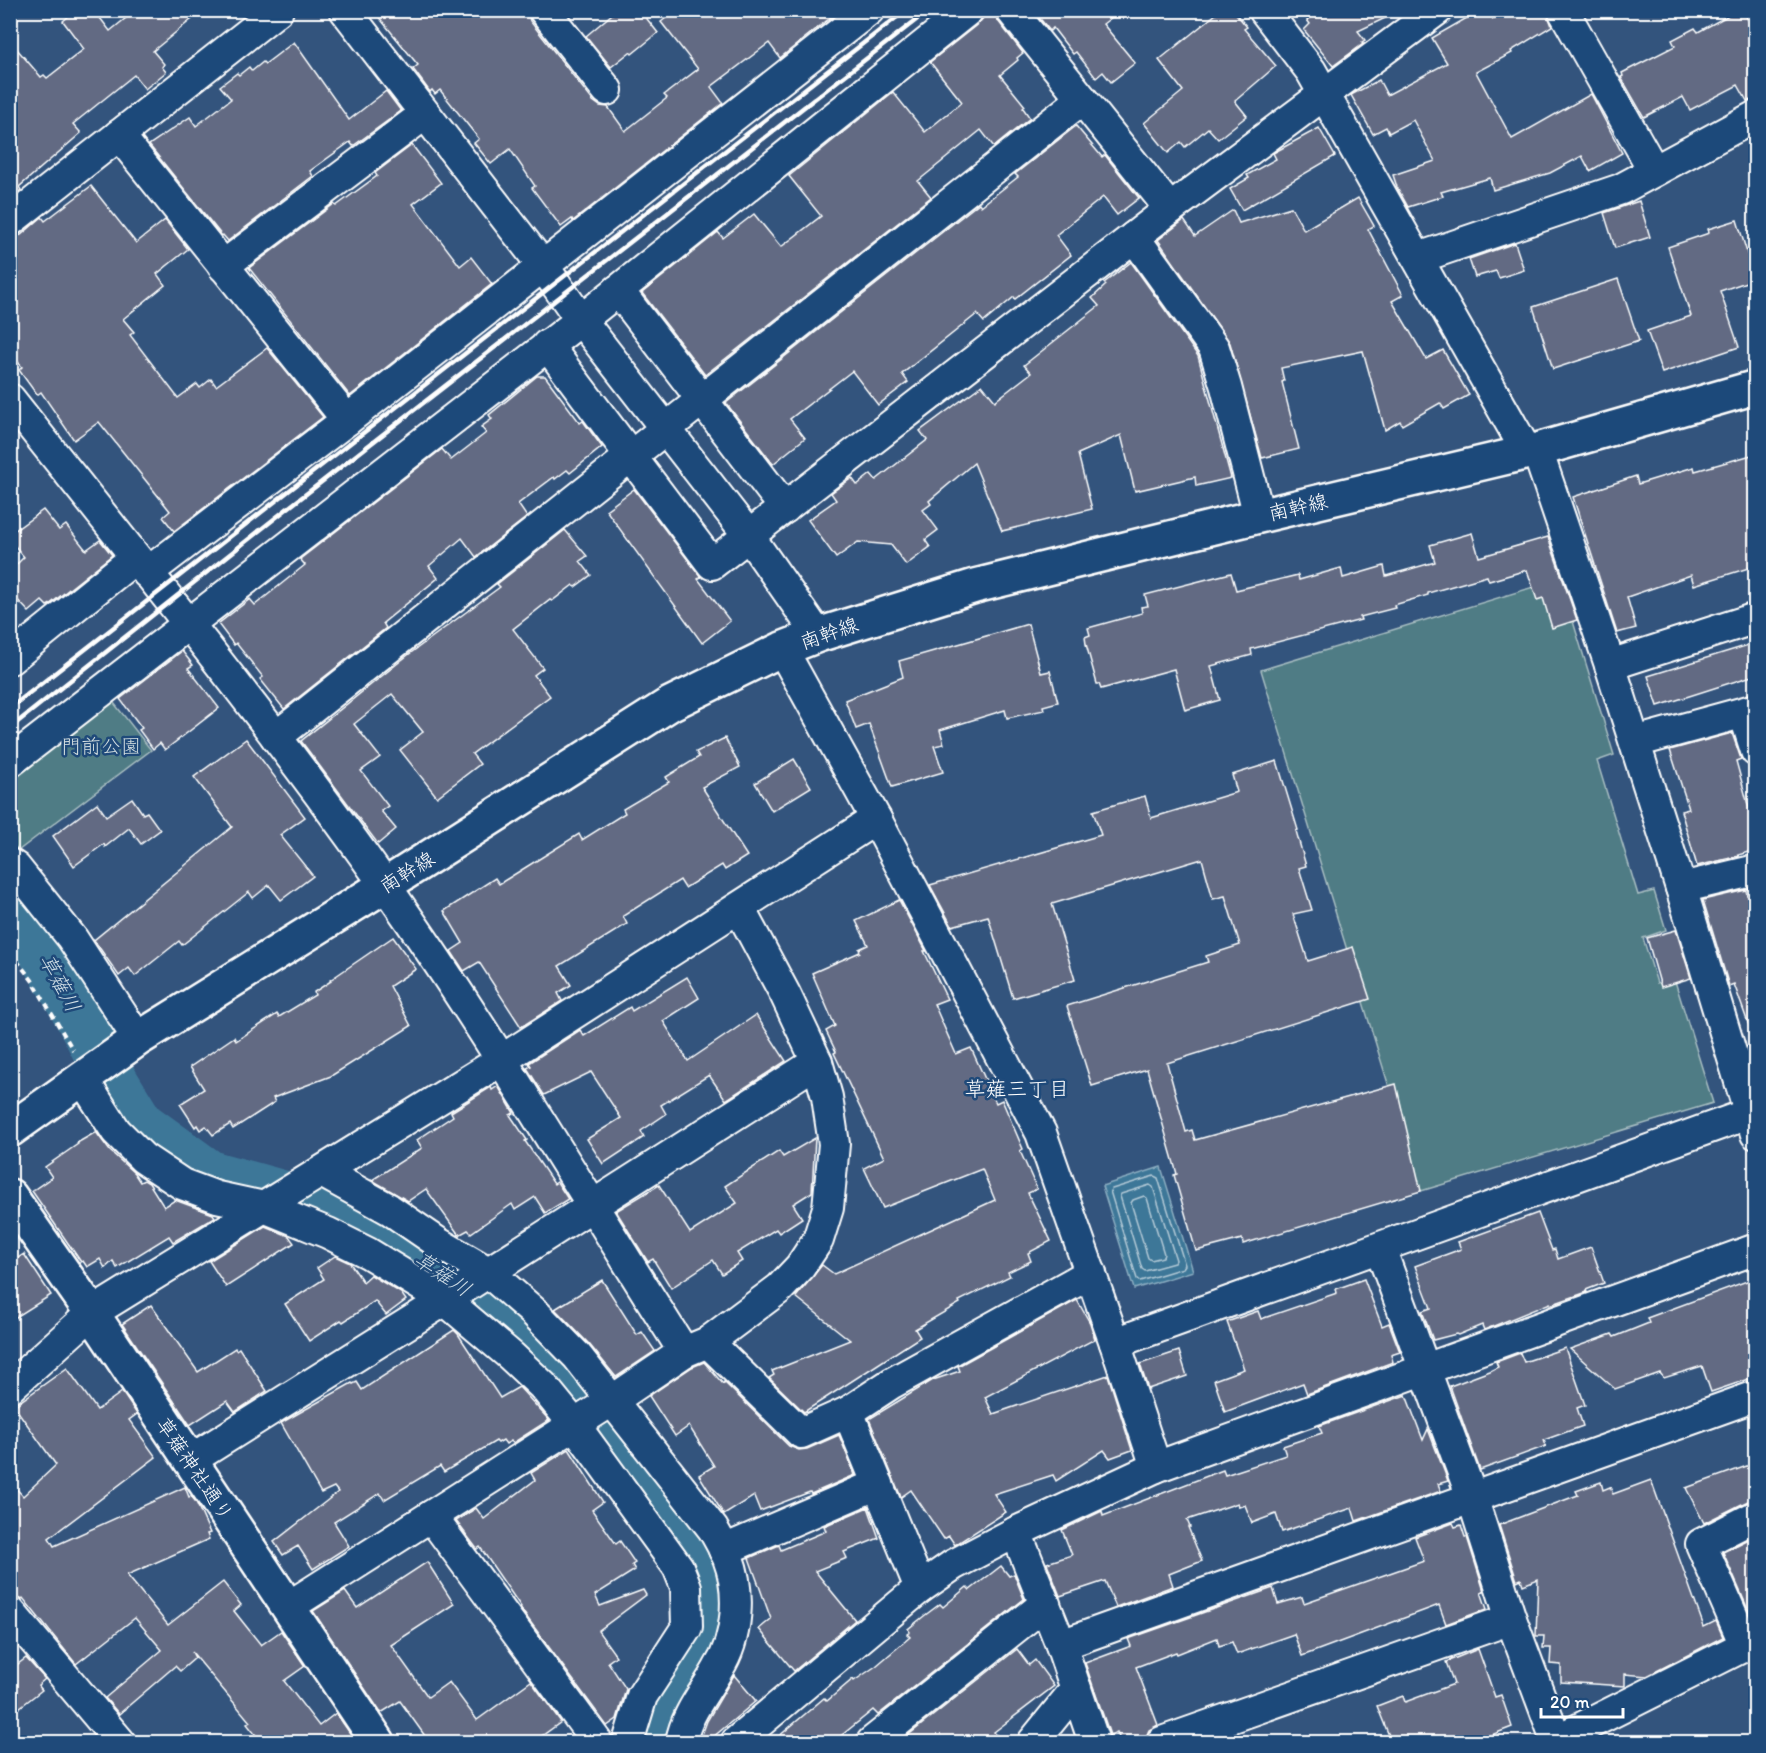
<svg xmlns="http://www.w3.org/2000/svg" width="1766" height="1753" viewBox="0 0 1766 1753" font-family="Itim,'Klee One',sans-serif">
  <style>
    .green { fill: #507c85; stroke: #a8bec2; stroke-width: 1.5 }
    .water { fill: #3e7798; stroke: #8badc1; stroke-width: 1.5 }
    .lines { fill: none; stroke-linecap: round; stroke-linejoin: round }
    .shore { stroke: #b2c9d6; stroke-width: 1.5 }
    .river { stroke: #3e7798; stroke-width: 50 }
    .building { fill: #626b83; stroke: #fff; stroke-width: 1.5 }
    .minor-casing { stroke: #fff; stroke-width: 34 }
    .tertiary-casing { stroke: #fff; stroke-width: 38 }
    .secondary-casing { stroke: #fff; stroke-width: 38 }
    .path { stroke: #fff; stroke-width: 4; stroke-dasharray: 6 4.5; stroke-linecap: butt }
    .minor { stroke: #1f4a7a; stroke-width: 30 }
    .tertiary { stroke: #1f4a7a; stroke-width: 33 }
    .secondary { stroke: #1f4a7a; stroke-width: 33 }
    .rail { stroke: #fff; stroke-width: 4.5 }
    .labels { text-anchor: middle; stroke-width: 5; stroke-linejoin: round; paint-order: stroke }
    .street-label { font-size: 20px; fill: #fff; stroke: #1f4a7a }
    .park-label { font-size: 20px; fill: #d3dee0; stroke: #1f4a7a }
    .water-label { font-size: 21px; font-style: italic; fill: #cfdde5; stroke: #1f4a7a }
    .neighbourhood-label { font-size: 21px; fill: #fff; stroke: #1f4a7a }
  </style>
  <rect width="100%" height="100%" fill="#33547d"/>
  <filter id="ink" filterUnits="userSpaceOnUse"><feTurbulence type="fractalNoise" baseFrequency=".0167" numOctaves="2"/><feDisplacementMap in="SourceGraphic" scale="12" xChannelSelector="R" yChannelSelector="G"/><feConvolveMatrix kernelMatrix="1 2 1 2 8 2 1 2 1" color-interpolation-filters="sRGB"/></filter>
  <g filter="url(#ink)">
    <g class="green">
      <path d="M1560,579L1614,755L1597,761L1638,895L1654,891L1666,930L1643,938L1657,983L1674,978L1713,1103L1421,1191L1261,670Z"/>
      <path d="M110,698L151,750L19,850L11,843V777Z"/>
    </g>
    <path class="water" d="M1161,1167L1193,1271L1134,1289L1102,1186Z"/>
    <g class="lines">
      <g class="shore">
        <path d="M1154,1176L1158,1178L1185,1265L1183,1268L1140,1281L1137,1279L1110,1191L1112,1189Z"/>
        <path d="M1150,1185L1153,1187L1176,1260L1174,1263L1145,1271L1142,1269L1120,1196L1121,1194Z"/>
        <path d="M1144,1196L1147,1198L1164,1254L1163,1257L1151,1260L1148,1258L1131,1203L1133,1200Z"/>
      </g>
      <path class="river" d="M10,917L38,943L81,1019L110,1076L140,1125L209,1175L328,1208L444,1270L548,1356L705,1561L713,1606L668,1687L653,1742"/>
    </g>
    <g class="building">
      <path d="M76,10H94L110,31L136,10H203L153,51L164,64L162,67L166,72L145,89L134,75L73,124L81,133L19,187L21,190L10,199V41L41,77L44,75L47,78L84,49L63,21Z"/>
      <path d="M373,10H527L530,21L593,101L600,106L608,107L625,131L667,98L664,95L698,69L661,22L676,10H840L780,58L769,43L711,87L723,103L573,221L572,219L561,227L532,188L535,186L510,149L491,164L474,143L479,139L440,90L435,94L432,90L430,92L413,69L418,65Z"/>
      <path d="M617,10H640L658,33L632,54L630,52L611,67L586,36Z"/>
      <path d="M985,10H994L998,21L1023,53L1017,58L1018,60L1000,75L1025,106L1023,108L1030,118L994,147L981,130L918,181L931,197L705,375L642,293L718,232L723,238L754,214L781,247L821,216L789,176L893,92L925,132L962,102L930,62L979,23L984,17Z"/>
      <path d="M1033,10H1121L1103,24L1135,63L1111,82L1103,72L1096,78L1076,52L1073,54L1053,28L1050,31Z"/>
      <path d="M1221,10H1233L1247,27L1244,29L1276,66L1235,101L1247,116L1218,139L1208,128L1185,147L1181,142L1168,153L1144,123L1183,91L1159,60Z"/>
      <path d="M1319,10H1402L1358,31L1365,40L1362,42L1363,44L1333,66L1304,30L1310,24L1307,20Z"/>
      <path d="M1463,10H1489L1493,19L1508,10H1546L1552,26L1511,51L1512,53L1476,72L1512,139L1591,94L1622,153L1590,171L1582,156L1550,173L1493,190L1490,178L1441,192L1443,196L1408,207L1397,187L1393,175L1435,161L1413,120L1389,133L1386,127L1373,134L1351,95L1379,80L1387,95L1447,63L1432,38L1467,18Z"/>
      <path d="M1738,10H1743L1755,34V99L1747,101L1738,85L1690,110L1683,97L1644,117L1621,77L1623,76L1622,73L1675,46L1672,40L1695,28L1698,32Z"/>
      <path d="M294,42L349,120L386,91L401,111L353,146L350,142L310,171L313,176L228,241L223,235L222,236L149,145L190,117L196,126L231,99L220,86L237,73L239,75L249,67L252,71L263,62L265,64Z"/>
      <path d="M1076,126L1102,157L1105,155L1139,198L1117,215L1103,197L1056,235L1071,255L1015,299L1014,297L984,322L977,314L902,374L908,382L878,405L852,371L790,419L805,438L773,464L726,403L979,203L981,206L1018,177L1015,174Z"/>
      <path d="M1319,128L1335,156L1242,210L1230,189L1249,178L1247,175L1276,159L1273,153L1275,152Z"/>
      <path d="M412,145L441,183L413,204L460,266L471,257L492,284L350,396L249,268L334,204L336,206L377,176L375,173Z"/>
      <path d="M91,186L136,243L165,220L188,249L157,274L165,285L123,319L134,332L130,335L178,398L197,384L200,388L211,379L216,386L267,348L323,417L174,531L163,517L170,511L99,422L74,440L41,392L37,395L19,370L22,367L10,352V238L21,235L42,217L45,221Z"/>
      <path d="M1358,198L1374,226L1368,229L1403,295L1392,301L1426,359L1443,350L1469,395L1444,409L1440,403L1402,425L1400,421L1385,430L1363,351L1281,368L1284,381L1282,382L1299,449L1262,458L1230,343L1158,240L1184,220L1195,236L1233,210L1239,223L1291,207L1304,230Z"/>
      <path d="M1639,201L1650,237L1615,248L1604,213Z"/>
      <path d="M1737,220L1755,279L1720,291L1739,347L1662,373L1647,331L1691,316L1668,247L1709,233L1708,229Z"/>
      <path d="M1515,243L1524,270L1499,278L1496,271L1475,277L1469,259Z"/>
      <path d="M1131,262L1198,356L1231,478L1196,486L1195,477L1135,491L1121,435L1078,454L1092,509L1002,531L974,463L929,501L931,504L923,510L938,530L925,540L930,547L906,565L891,545L858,542L836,558L808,520L836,500L831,493L852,478L857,485L871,474L876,480L927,440L920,431L982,385L995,401L1031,373L1024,365L1099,306L1092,298L1106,285L1104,283Z"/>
      <path d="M1618,279L1639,341L1553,369L1533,307Z"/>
      <path d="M537,376H545L580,423L583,421L602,447L570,473L567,470L555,479L554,477L518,504L527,517L476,557L462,538L429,566L438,578L383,623L386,628L284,709L260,679L263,677L236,643L234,645L218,624L250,599L255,605L305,565L300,559L442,449L451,460L486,433L481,427L492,419L489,415Z"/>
      <path d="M1755,454V566L1694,585L1691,575L1627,597L1636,628L1617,633L1573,497L1636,476L1638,484L1694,467L1695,471Z"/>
      <path d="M634,489L701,577L698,579L730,621L702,643L606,510Z"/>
      <path d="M43,510L59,530L66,525L86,550L100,540L112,555L49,605L47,606L42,601L29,612L10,592V571L24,557L10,540V534Z"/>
      <path d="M565,530L587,556L580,561L591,575L575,587L573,585L552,601L550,600L513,629L543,668L534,675L550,696L472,754L480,764L437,797L400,750L423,732L392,694L354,724L380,757L361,771L388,806L381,811L396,829L378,844L301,741L408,655L500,587L497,584Z"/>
      <path d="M1472,533L1479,557L1548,537L1577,620L1552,628L1543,598L1537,600L1527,570L1489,581L1487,576L1428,593V595L1394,605L1395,608L1360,617L1361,620L1251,649L1252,655L1211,666L1220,700L1185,710L1174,669L1101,689L1099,684H1097L1086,644L1085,637L1090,635L1088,628L1142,613L1141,607L1148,606L1145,595L1231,573L1236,590L1298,575L1299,580L1341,568L1343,578L1384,566L1386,576L1435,562L1430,545Z"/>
      <path d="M1028,624L1041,673L1050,671L1058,702L1043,706L1044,710L1007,718L1005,710L940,730L944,744L934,746L943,772L892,787L869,724L856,729L845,700L903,677L899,661Z"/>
      <path d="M1755,643V675L1658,706L1648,676Z"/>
      <path d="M182,651L193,665L188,668L219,708L165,750L160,743L153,749L139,730L142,728L120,699Z"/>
      <path d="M1732,733L1741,759L1736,761L1755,830V850L1738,855L1739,856L1697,866L1681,811L1689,809L1670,750Z"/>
      <path d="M725,738L740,767L702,787L747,856L725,870L722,865L685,888L680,880L623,916L627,924L559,966L571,985L558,993L562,1001L521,1027L479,962L464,971L451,951L463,943L444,911L495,878L499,884L579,834L582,840L625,813L623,809L669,782L666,777L699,757L696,752Z"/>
      <path d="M246,739L305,817L280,835L313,876L281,900L269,885L253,898L249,892L182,945L179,941L135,976L129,968L119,976L94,940L232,827L194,777Z"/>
      <path d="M794,759L811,787L772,811L755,783Z"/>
      <path d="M1277,761L1298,830L1296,831L1306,866L1299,868L1312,910L1293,914L1308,961L1353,947L1370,999L1167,1063L1186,1132L1192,1130L1195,1140L1396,1084L1421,1191L1243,1244L1242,1239L1196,1251L1174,1175L1177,1174L1147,1069L1092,1086L1067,1006L1208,962L1206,956L1240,945L1225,896L1213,899L1202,859L1052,904L1075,980L1013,998L988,916L952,926L930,885L1101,835L1093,811L1145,796L1151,818L1237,792L1232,775Z"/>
      <path d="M132,798L143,814L147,812L160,830L141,844L129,828L105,847L104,844L74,866L53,836L97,803L106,816Z"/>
      <path d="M1746,890L1747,895L1751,894L1754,905H1755V1034H1752L1734,984L1729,986L1703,900Z"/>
      <path d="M899,900L926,951H924L947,999L934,1004L956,1054L971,1048L996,1103L1002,1100L1023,1149L1020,1151L1037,1189L1028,1193L1051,1241L1028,1253L1031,1261L1008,1272L1010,1276L959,1301L960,1303L915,1329L920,1337L804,1412L769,1378L774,1375L772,1371L850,1340L796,1297L822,1265L834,1274L995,1200L982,1169L883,1208L864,1168L884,1158L834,1053L836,1052L826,1031L835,1026L812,973L860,952L859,949L868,945L856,921Z"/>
      <path d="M1676,930L1691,978L1661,987L1647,938Z"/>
      <path d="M393,937L416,969L390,986L411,1026L331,1076L273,1098L275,1102L233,1129L230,1124L213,1135L206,1126L200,1130L197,1125L195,1127L180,1104L204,1089L190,1067L234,1037L236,1041L277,1014L279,1017L315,995L314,992L331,981L330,980Z"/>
      <path d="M687,977L699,998L663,1021L688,1061L756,1015L786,1061L726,1100L709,1075L661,1105L666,1114L641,1131L644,1137L603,1164L587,1139L621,1118L591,1072L544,1095L527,1068L531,1066L529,1063L580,1030L584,1036L630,1007L632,1011Z"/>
      <path d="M498,1086L514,1113L510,1115L527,1140L525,1141L554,1184L557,1182L568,1199L545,1213L535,1197L515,1210L512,1204L471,1233L468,1230L459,1235L426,1189L408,1201L372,1180L422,1148L417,1140L453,1116L451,1112L491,1087L492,1090Z"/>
      <path d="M96,1132L110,1151L134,1173L140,1182L144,1180L149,1183L164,1207L175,1200L213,1214L215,1217L173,1242L169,1236L117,1268L113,1261L105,1268L100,1259L87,1267L83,1261L81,1262L32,1191L52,1177L45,1167L78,1144L77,1143Z"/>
      <path d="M815,1138L812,1192L793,1204L802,1218L779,1233L776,1229L737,1253L742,1261L722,1274L713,1260L671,1288L653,1259L648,1262L616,1211L659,1185L690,1233L737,1203L725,1186L779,1151L783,1157Z"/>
      <path d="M1538,1213L1552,1250L1555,1249L1558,1259L1591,1247L1604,1283L1586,1290L1587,1292L1550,1305V1303L1484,1330L1482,1325L1458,1335L1456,1334L1433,1340L1422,1311L1431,1308L1415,1266L1461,1249L1458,1242Z"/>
      <path d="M265,1226L289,1236L294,1243L226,1287L209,1261Z"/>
      <path d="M24,1254L51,1295L10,1321V1263Z"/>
      <path d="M335,1256L350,1263L363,1282L371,1275L401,1293L406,1300L386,1315L375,1301L343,1322L341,1320L309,1341L285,1304L324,1279L317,1268Z"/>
      <path d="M1755,1278V1377L1711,1392L1702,1366L1664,1378L1660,1373L1615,1389L1570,1349L1612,1334L1614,1337L1649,1323L1647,1318Z"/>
      <path d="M1364,1279L1382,1326L1389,1323L1400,1352L1391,1355L1393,1362L1307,1394L1303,1383L1225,1412L1214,1380L1244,1369L1227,1322L1258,1311L1261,1319L1337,1293L1336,1289Z"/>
      <path d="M602,1280L637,1335L642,1332L655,1351L616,1377L589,1344L555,1309Z"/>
      <path d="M1077,1300L1090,1323L1095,1339L985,1397L993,1414L1108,1375L1132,1450L1110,1458L1104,1450L1056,1481L1053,1475L994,1494L1006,1512L955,1545L949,1536L944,1539L911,1490L901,1497L869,1419L933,1380L960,1371L958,1366Z"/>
      <path d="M151,1305L198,1372L235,1348L236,1350L239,1348L267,1391L235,1412L227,1401L190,1425L122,1324Z"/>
      <path d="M454,1330L458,1334L500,1398L519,1387L549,1420L513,1443L511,1441L506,1444L503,1440L498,1443L496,1441L444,1472L440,1466L384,1500L380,1493L334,1522L349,1546L313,1569L298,1546L283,1555L274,1542L338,1492L334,1487L321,1493L281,1423L352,1383L353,1384L357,1382L362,1390Z"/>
      <path d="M1565,1348L1585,1405L1577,1408L1583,1426L1544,1440L1546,1446L1480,1470L1450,1386L1490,1371L1498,1367L1496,1362L1520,1353L1524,1362Z"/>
      <path d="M1179,1351L1187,1376L1148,1389L1140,1364Z"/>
      <path d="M704,1362L723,1384L724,1382L789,1446L799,1450L807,1449L839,1435L855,1475L811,1494L810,1492L760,1511L754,1496L724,1515L699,1475L714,1466L689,1426L675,1436L649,1396L692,1367Z"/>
      <path d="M67,1368L97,1410L122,1392L137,1414L129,1420L156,1457L49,1538L54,1546L185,1487L189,1497L191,1496L196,1502L210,1533L207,1534L209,1539L127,1575L168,1625L223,1582L241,1605L234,1611L261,1645L281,1631L305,1666L284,1681L319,1726L336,1713L352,1736L344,1743H262L247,1724L250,1722L192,1652L195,1658L180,1671L175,1666L119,1714L105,1698L162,1650L135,1618L76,1664L23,1598L21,1600L10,1595V1482L23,1496L56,1465L14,1406Z"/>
      <path d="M1406,1395L1423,1440L1428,1429L1448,1481L1438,1484L1441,1491L1356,1521L1352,1508L1282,1532L1276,1514L1252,1523L1245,1505L1239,1507L1238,1503L1187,1520L1190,1527H1188L1202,1561L1169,1574L1173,1586L1116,1607L1105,1581L1060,1596L1047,1563L1072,1555L1062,1530L1102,1511L1103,1516L1223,1470L1225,1475L1286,1455L1283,1446L1322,1433L1319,1426Z"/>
      <path d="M569,1449L603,1502L592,1510L616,1544L620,1541L635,1563L632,1565L635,1570L595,1595L600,1606L643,1590L646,1595L598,1631L616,1656L608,1662L626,1689L617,1719L607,1726L520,1608L521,1607L480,1547L477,1549L456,1521L476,1508L484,1519L535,1480L531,1473Z"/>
      <path d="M1755,1463V1499L1748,1501L1704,1523L1686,1488Z"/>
      <path d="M1651,1480L1704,1627L1716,1621L1723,1637L1647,1676L1625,1674V1686L1561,1682V1665L1550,1664L1551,1648H1543L1544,1636H1536L1538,1579L1523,1585L1521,1579L1517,1581L1499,1525L1578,1495L1576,1491L1601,1482L1603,1490L1610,1487L1613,1494Z"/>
      <path d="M868,1507L879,1538L844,1552L847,1558L815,1571L855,1620L794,1671L759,1629L771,1619L749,1558L779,1545L781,1550L826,1531L824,1526Z"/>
      <path d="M1453,1523L1455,1527L1461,1525L1465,1537H1467L1484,1591L1481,1592L1487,1609L1446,1624L1439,1605L1302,1656L1294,1634L1237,1654L1232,1642L1219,1646L1217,1638L1177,1654L1176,1652L1136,1667L1158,1725L1149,1730L1145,1739L1135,1743H1121L1117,1732L1110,1735L1085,1663L1131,1646L1128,1639L1273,1588L1278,1604L1302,1597L1304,1603L1424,1561L1415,1537Z"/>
      <path d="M1755,1536V1623H1754L1723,1552Z"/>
      <path d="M427,1562L454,1604L391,1645L428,1697L449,1682L477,1720L531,1681L561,1722L532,1743H430L400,1701L381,1713L313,1611L345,1591L357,1608Z"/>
      <path d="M1001,1566L1009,1576L1014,1574L1024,1599L878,1715L873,1710L832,1743H771L824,1698L827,1701L853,1679L854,1681L876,1666L910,1637L907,1634L910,1632L908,1629L924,1616L940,1604L943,1607L967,1587L970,1590Z"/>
      <path d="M1017,1649L1029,1665L1035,1660L1054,1686L994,1732L1003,1743L901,1741Z"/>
      <path d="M1478,1649L1495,1697L1501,1695L1512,1727L1471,1743H1392L1377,1706L1403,1696L1405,1702L1454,1684L1446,1662Z"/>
      <path d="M26,1658L45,1679L38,1685L42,1690L10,1715V1670Z"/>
      <path d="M734,1675L756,1701L706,1743H699L707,1721Z"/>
    </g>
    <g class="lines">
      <g class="minor-casing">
        <g id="minor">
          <path d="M345,10L543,266L581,320L749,536L818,635"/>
          <path d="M544,10L607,90"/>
          <path d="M1011,10L1170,209"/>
          <path d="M1264,10L1311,71L1527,452"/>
          <path d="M1563,10L1654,171"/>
          <path d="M119,135L347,420"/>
          <path d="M10,221L278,10"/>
          <path d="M1134,237L1214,348L1226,387L1259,516"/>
          <path d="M1418,258L1621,189L1756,116"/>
          <path d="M223,266L425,114"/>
          <path d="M618,290L785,508"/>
          <path d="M547,345L712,564L1170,209L1437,10"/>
          <path d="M10,399C146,571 286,741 410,921C506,1061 593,1209 684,1352"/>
          <path d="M1537,450L1610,665L1681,888L1756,1134"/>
          <path d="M147,573L347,420L869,10"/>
          <path d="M782,649L876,819L1041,1133L1115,1343L1156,1467"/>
          <path d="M10,659L135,558"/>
          <path d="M1610,665L1756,618"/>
          <path d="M1744,713L1756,751"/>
          <path d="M276,737L1082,99"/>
          <path d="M1635,742L1756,709"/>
          <path d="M10,762L581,320L968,10"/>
          <path d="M10,864L16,868L72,938L138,1039"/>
          <path d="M1681,888L1756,870"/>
          <path d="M82,1078L116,1131L143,1158L182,1184L217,1197L264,1207L328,1233L368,1253L445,1300L511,1356L543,1386L574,1424L678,1567L686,1587L687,1627L642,1696L628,1742"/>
          <path d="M322,1172L389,1209L440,1244L488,1272L535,1313L577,1356L713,1529C718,1538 724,1548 728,1558C741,1592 738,1638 718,1669C704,1694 686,1714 681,1742"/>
          <path d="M1380,1248L1472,1497L1511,1619L1557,1742"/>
          <path d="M708,1342L801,1433L848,1412L892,1383L1091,1273"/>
          <path d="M1115,1343L1748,1114"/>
          <path d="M10,1387L92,1313L500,1061L876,819"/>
          <path d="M848,1412L920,1588"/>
          <path d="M189,1461L445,1300L817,1062"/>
          <path d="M431,1516L597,1742"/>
          <path d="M1016,1532L1061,1645L1094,1742"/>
          <path d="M724,1550L878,1484"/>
          <path d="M288,1607L613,1400L684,1352L708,1342L780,1288L800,1267L818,1240L828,1208L834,1144L827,1097L817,1062L785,994L739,908"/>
          <path d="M10,1612L120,1742"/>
          <path d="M1061,1645L1756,1396"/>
          <path d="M1745,1645L1701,1544L1756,1516"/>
          <path d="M736,1742L920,1588L953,1565L1016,1532L1156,1467L1756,1249"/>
          <path d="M872,1742L1045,1604"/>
          <path d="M1033,1742L1076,1689"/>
          <path d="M1162,1742L1511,1619"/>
          <path d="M1553,1742L1756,1640"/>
        </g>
      </g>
      <g class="tertiary-casing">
        <path id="tertiary" d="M10,1196L92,1313L378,1742"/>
      </g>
      <g class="secondary-casing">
        <path id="secondary" d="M10,1130L138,1039L384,886L670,704L782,649L818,635L975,586L1259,516L1537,450L1756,387"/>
      </g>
      <path class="path" d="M10,952L32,980L73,1050"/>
      <use href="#minor" class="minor"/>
      <use href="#tertiary" class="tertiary"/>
      <use href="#secondary" class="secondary"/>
      <g class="rail">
        <path d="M10,708L906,10"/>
        <path d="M10,728L288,508L929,10"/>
      </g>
    </g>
  </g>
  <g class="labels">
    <g class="street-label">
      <text transform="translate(1298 507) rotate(-13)" y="7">南幹線</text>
      <text transform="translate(829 633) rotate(-19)" y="7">南幹線</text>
      <text transform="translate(407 872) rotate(-32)" y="7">南幹線</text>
      <text transform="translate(195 1469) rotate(56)" y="7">草薙神社通り</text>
    </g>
    <g class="park-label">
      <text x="101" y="753">門前公園</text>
    </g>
    <g class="water-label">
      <text transform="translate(60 983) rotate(62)" y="7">草薙川</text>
      <text transform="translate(443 1274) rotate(34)" y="7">草薙川</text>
    </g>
    <g class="neighbourhood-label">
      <text x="1017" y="1096">草薙三丁目</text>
    </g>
  </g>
  <rect width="1766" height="1753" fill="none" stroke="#1f4a7a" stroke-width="36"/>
  <rect x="18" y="18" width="1730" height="1717" fill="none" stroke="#fff" stroke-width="2" filter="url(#ink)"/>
  <path d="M1541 1708v9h82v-9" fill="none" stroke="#ffffff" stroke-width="3"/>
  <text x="1550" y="1708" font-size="18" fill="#ffffff" stroke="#1f4a7a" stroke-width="4.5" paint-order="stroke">20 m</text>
</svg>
